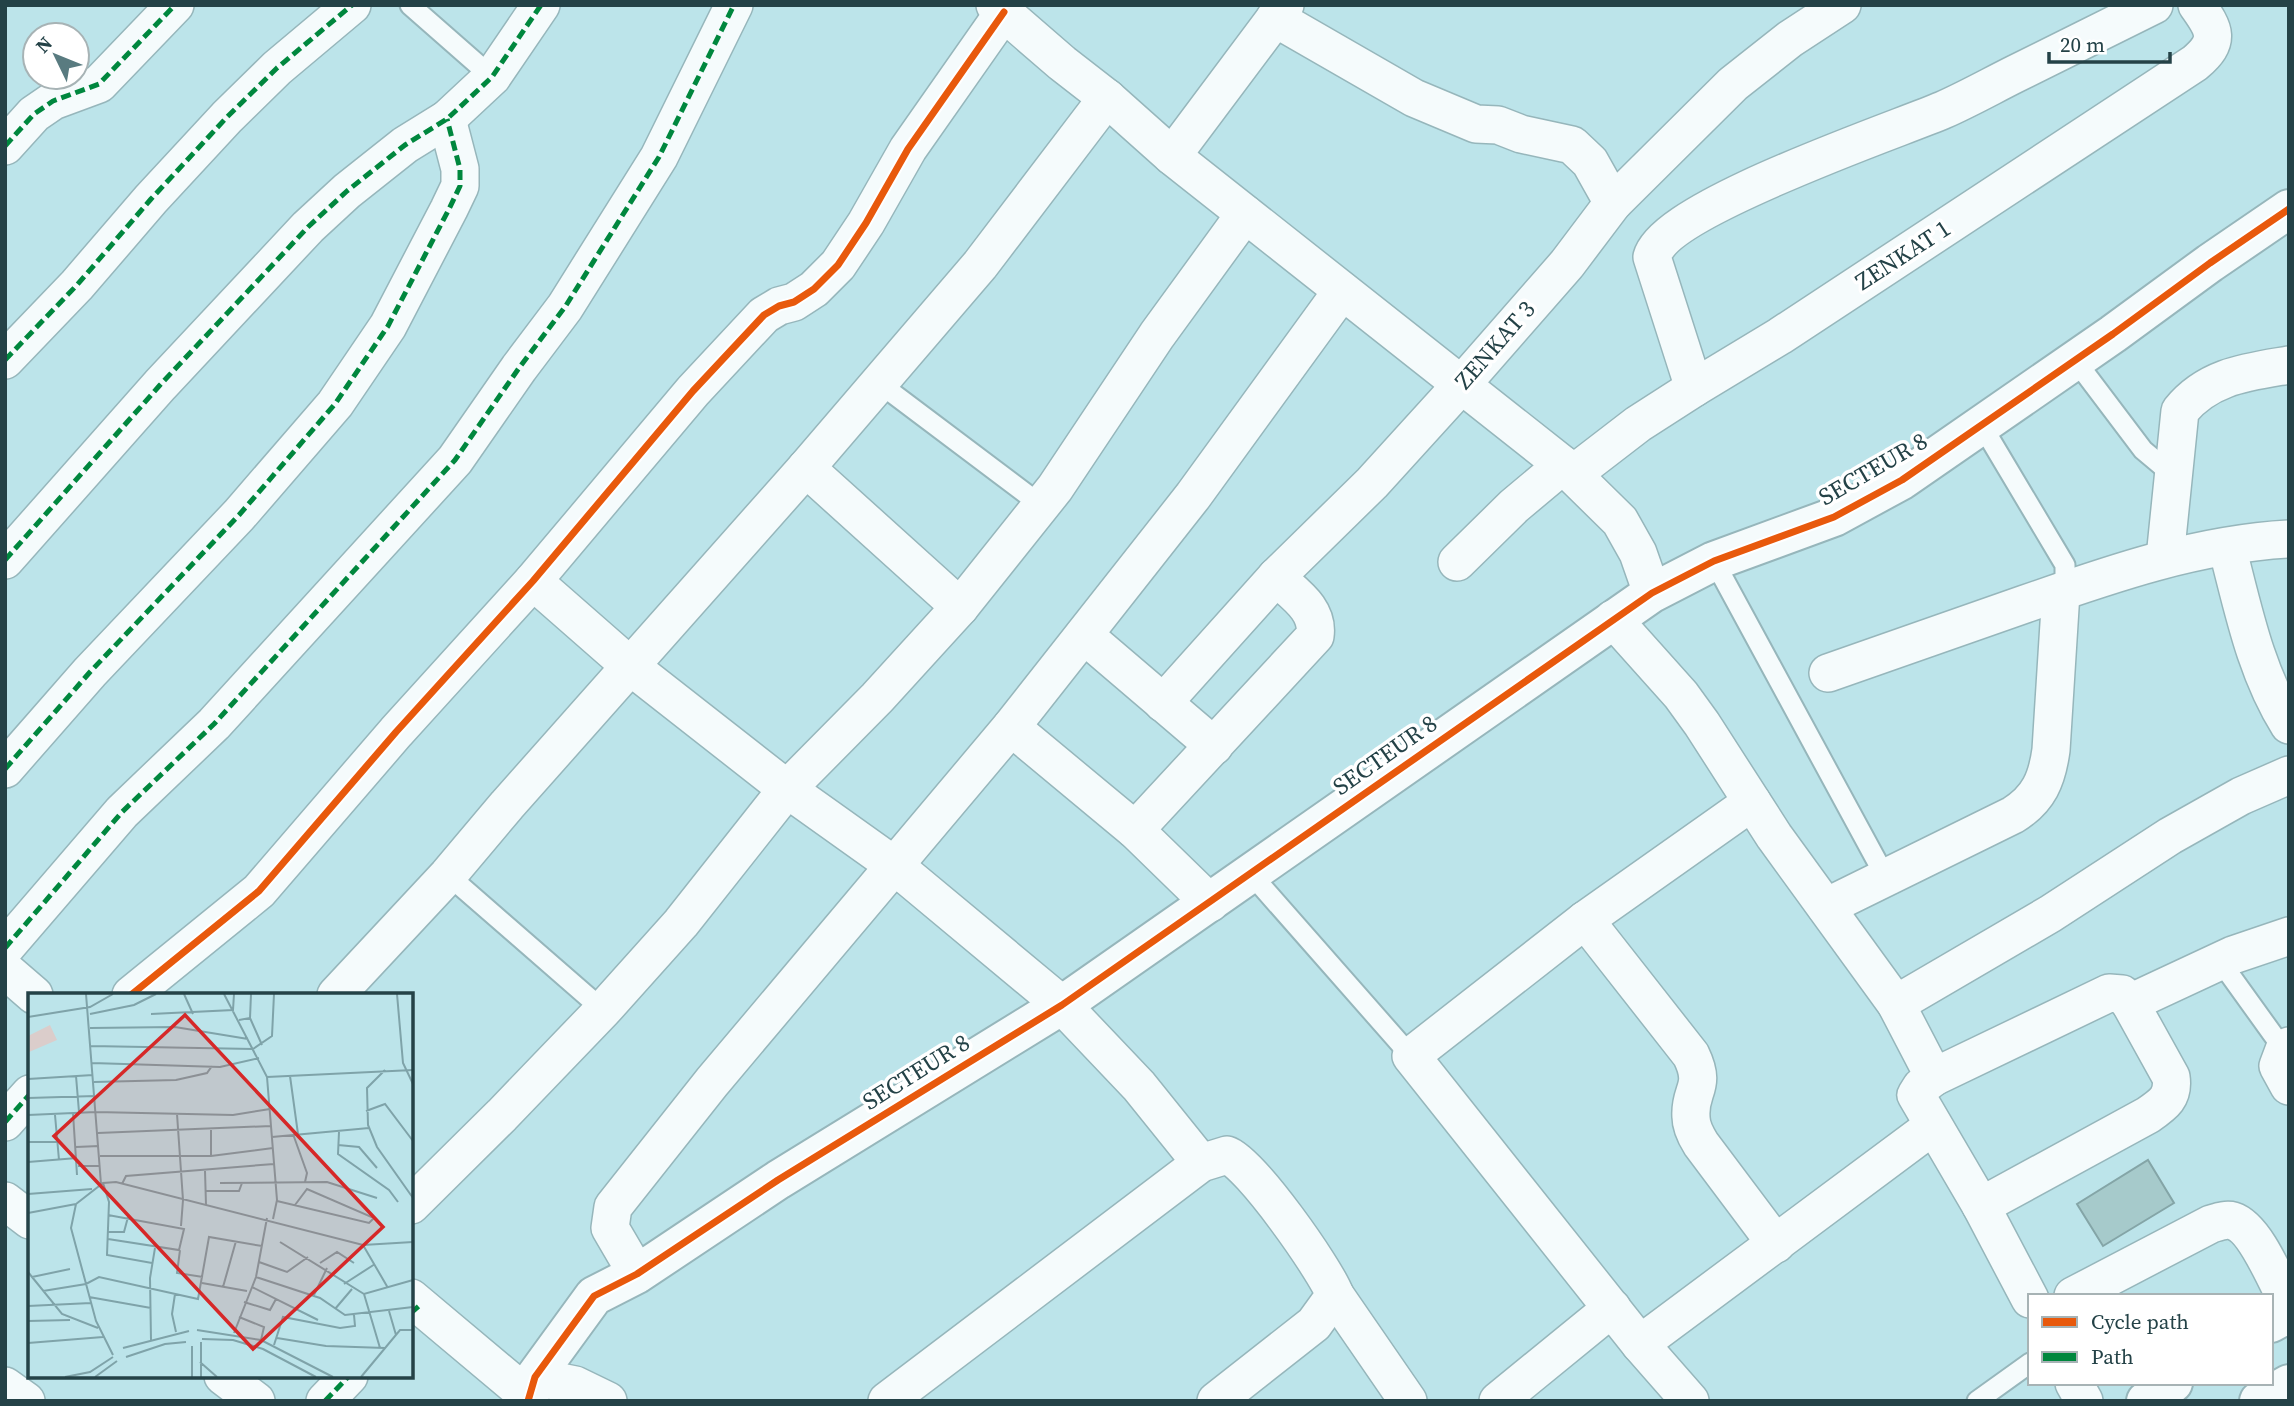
<svg xmlns="http://www.w3.org/2000/svg" width="2294" height="1406" viewBox="0 0 2294 1406" font-family="'Source Serif 4',serif">
  <style>
    .building { fill: #a6cacb; stroke: #84a5a7; stroke-width: 2 }
    .lines { fill: none; stroke-linecap: round; stroke-linejoin: round }
    .lane-casing { stroke: #96b6bb; stroke-width: 23 }
    .street-casing { stroke: #96b6bb; stroke-width: 40 }
    .secondary-casing { stroke: #96b6bb; stroke-width: 42 }
    .lane { stroke: #f5fbfc; stroke-width: 19 }
    .street { stroke: #f5fbfc; stroke-width: 37 }
    .secondary { stroke: #f5fbfc; stroke-width: 38 }
    .quiet { stroke: #00873e; stroke-width: 5; stroke-dasharray: 10 5; stroke-linecap: butt }
    .cycleway-casing { stroke: #fff; stroke-width: 11 }
    .cycleway { stroke: #e8590c; stroke-width: 7 }
    .labels { text-anchor: middle; stroke-width: 7; stroke-linejoin: round; paint-order: stroke }
    .street-label { font-size: 24px; fill: #244247; stroke: #fff }
    .inset-road { fill: none; stroke: #7fa3a9; stroke-width: 2 }
    .view { fill: #d62828; fill-opacity: 0.15; stroke: #d62828; stroke-width: 3.5 }
    .inset-edge { fill: none; stroke: #244247; stroke-width: 3.5 }
  </style>
  <rect width="100%" height="100%" fill="#bce4ea"/>
  <path class="building" d="M2148,1160L2174,1203L2103,1246L2077,1204Z"/>
  <g class="lines">
    <g class="lane-casing">
      <g id="lane">
        <path d="M410,5L492,77"/>
        <path d="M2075,360L2143,450L2174,476"/>
        <path d="M879,383L1041,505"/>
        <path d="M1981,424L2065,565V578L2061,592"/>
        <path d="M1714,561L1886,878"/>
        <path d="M1250,873L1411,1056"/>
        <path d="M448,875L603,1010"/>
        <path d="M2220,961L2284,1050"/>
        <path d="M1977,1401L2030,1363"/>
      </g>
    </g>
    <g class="street-casing">
      <g id="street">
        <path d="M995,5L1062,63L1107,98L1172,156L1563,465L1620,521L1638,553L1652,593"/>
        <path d="M1275,18L1414,98L1476,124L1498,125L1521,134L1572,145L1590,162L1613,203"/>
        <path d="M5,146L34,114L53,101L99,84L175,5"/>
        <path d="M1172,156L1285,5"/>
        <path d="M5,360L77,285L151,199L227,117L277,68L352,5"/>
        <path d="M1694,388L1652,257C1665,208 1891,132 1943,110C1968,99 1991,86 2015,74C2061,51 2108,28 2154,5"/>
        <path d="M806,468L960,607"/>
        <path d="M1573,474L1638,424L1694,388L1780,336L2195,63C2221,41 2215,30 2197,5"/>
        <path d="M2227,547C2243,608 2255,671 2289,725"/>
        <path d="M2165,558L2180,411C2208,376 2248,372 2289,365"/>
        <path d="M5,560L160,385L308,227L347,191L405,145L447,119L492,77L541,5"/>
        <path d="M1457,562L1514,506L1563,465"/>
        <path d="M533,581L630,666L787,789L895,866L1062,1005L1139,1086L1201,1163"/>
        <path d="M1613,619L1681,695L1702,724L1774,836L1896,1004L1934,1077L1921,1087L1916,1095L1981,1206L2030,1299"/>
        <path d="M1084,635L1214,746"/>
        <path d="M1828,673C1894,650 1959,627 2025,604C2111,574 2197,544 2289,539"/>
        <path d="M1163,703L1276,577L1372,483L1462,384L1567,264L1613,203L1733,84L1790,39L1842,5"/>
        <path d="M1011,727L1135,830L1210,903"/>
        <path d="M5,769L90,672L239,515L335,404L388,326L449,209L460,186V169L447,119"/>
        <path d="M1135,830L1315,636C1319,609 1294,594 1276,577"/>
        <path d="M1826,907L2013,815C2039,799 2047,779 2051,750L2061,592"/>
        <path d="M1585,920L1691,1055C1707,1088 1689,1089 1691,1117C1691,1127 1696,1136 1701,1144L1776,1244"/>
        <path d="M5,948L122,812L214,724L455,460L519,368L565,307L659,157L734,5"/>
        <path d="M5,970L34,995"/>
        <path d="M131,995L259,891L396,732L533,581L693,391L764,315L779,306L794,302L814,289L838,265L866,223L908,149L1004,12"/>
        <path d="M336,995L448,875L507,805L806,468L980,265L1107,98"/>
        <path d="M2130,1003L2233,955L2289,936"/>
        <path d="M1896,1004L2050,914L2170,836L2241,796L2289,775"/>
        <path d="M2289,1046L2284,1050L2278,1066L2289,1086"/>
        <path d="M1934,1077L2109,993L2122,994L2130,1003L2171,1077C2174,1097 2164,1104 2148,1115L1981,1206"/>
        <path d="M5,1122L30,1094"/>
        <path d="M5,1201L30,1220"/>
        <path d="M411,1205L502,1115L603,1010L681,923L787,789L877,698L960,607L1055,488L1157,335L1245,214"/>
        <path d="M637,1274L610,1228L613,1207L712,1082L1011,727L1193,496L1342,291"/>
        <path d="M1335,1295L1408,1401"/>
        <path d="M2073,1296L2211,1224C2218,1222 2226,1219 2233,1221C2256,1228 2278,1285 2289,1305"/>
        <path d="M411,1298L529,1397"/>
        <path d="M1640,1344L1933,1126"/>
        <path d="M223,1376L256,1401"/>
        <path d="M535,1377L575,1385L608,1401"/>
        <path d="M2074,1383L2084,1401"/>
        <path d="M5,1386L26,1401"/>
        <path d="M325,1401L349,1376"/>
        <path d="M887,1401L1201,1163L1227,1155C1249,1161 1326,1270 1335,1295L1314,1324L1216,1401"/>
        <path d="M1498,1401L1612,1308"/>
        <path d="M1690,1401L1640,1344L1411,1056L1585,920L1752,802"/>
      </g>
    </g>
    <g class="secondary-casing">
      <g id="secondary">
        <path d="M2271,1323L2289,1313"/>
        <path d="M528,1401L535,1377L594,1296L637,1274L778,1180L1062,1005L1652,593L1714,561L1834,517L1902,480L2113,334L2210,263L2289,209"/>
        <path d="M2146,1401L2173,1383"/>
        <path d="M2259,1401L2289,1384"/>
      </g>
    </g>
    <use href="#lane" class="lane"/>
    <use href="#street" class="street"/>
    <use href="#secondary" class="secondary"/>
    <g class="quiet">
      <path d="M5,146L34,114L53,101L99,84L175,5"/>
      <path d="M5,360L77,285L151,199L227,117L277,68L352,5"/>
      <path d="M5,560L160,385L308,227L347,191L405,145L447,119L492,77L541,5"/>
      <path d="M5,769L90,672L239,515L335,404L388,326L449,209L460,186V169L447,119"/>
      <path d="M5,948L122,812L214,724L455,460L519,368L565,307L659,157L734,5"/>
      <path d="M5,1122L30,1094"/>
      <path d="M411,1313L420,1305"/>
      <path d="M325,1401L349,1376"/>
    </g>
    <g class="cycleway-casing">
      <g id="cycleway">
        <path d="M131,995L259,891L396,732L533,581L693,391L764,315L779,306L794,302L814,289L838,265L866,223L908,149L1004,12"/>
        <path d="M528,1401L535,1377L594,1296L637,1274L778,1180L1062,1005L1652,593L1714,561L1834,517L1902,480L2113,334L2210,263L2289,209"/>
      </g>
    </g>
    <use href="#cycleway" class="cycleway"/>
  </g>
  <g class="labels">
    <g class="street-label">
      <text transform="translate(1903 255) rotate(-33)" y="8">ZENKAT 1</text>
      <text transform="translate(1495 345) rotate(-49)" y="8">ZENKAT 3</text>
      <text transform="translate(1873 469) rotate(-30)" y="8">SECTEUR 8</text>
      <text transform="translate(1385 755) rotate(-35)" y="8">SECTEUR 8</text>
      <text transform="translate(916 1072) rotate(-32)" y="8">SECTEUR 8</text>
    </g>
  </g>
  <g transform="translate(28 993)">
    <rect width="385" height="385" fill="#bce4ea"/>
    <path d="M22,32L29,47L1,59L0,43Z" fill="#dbcdcb"/>
    <path class="inset-road" d="M58,1L73,191M156,1L165,21M196,1L239,84L249,207L245,226M369,1L375,70L385,91M62,21L106,12L128,1M123,21L205,17L206,1M0,24L62,14L85,1M222,25L234,52M211,27L222,25L223,1M62,35L147,34L220,46M63,53L225,56L244,43L246,1M64,70L192,74L231,65M357,77L339,95L340,132L349,154L385,205M48,83L51,119M262,83L270,141M239,84L385,77M0,86L65,82M66,89L148,87L179,80L184,73M0,105L67,103M338,118L357,111L385,148M45,120L49,182M149,121L155,207L153,233M0,122L68,119L205,122L242,116M27,122L31,167M183,137V163M311,139L310,161L361,197L370,209M70,140L243,133M265,141L279,180L277,189M244,144L341,135M0,149H30M310,152L331,154L349,175M48,154L71,153M72,163H183L245,155M0,169L49,165M50,173H72M177,178L178,212M75,190L81,209L79,262L124,270M192,190L299,189L349,205M94,191L98,183L246,171M178,198H211L214,190M0,201L64,196M249,208L341,230L346,225L279,196L267,212M0,220L48,211M80,222L156,236L151,257L80,246M80,239H96L100,224M252,249L336,301L385,287M335,252L360,295M152,257L149,280L175,284M231,269L259,279L280,264M292,270L309,259L326,270M0,279L34,321L70,335M4,284L42,276M228,284L292,305L317,322L385,314M174,290L219,298M316,291L347,271M195,294L208,248M224,294L290,327M15,298L58,291L71,284L170,306L181,244L234,253M147,301L144,321L148,339M336,301L352,355M286,302L299,275M61,304L123,315M216,309L242,317L248,306M0,313L63,310M307,316L324,296M361,318L368,342M211,324L236,334L233,347M0,328L42,327M169,337L233,347L305,384M206,340L228,284L239,225M249,345L298,353L357,355M174,346L205,347L235,356L288,384M123,347L122,285L127,255M173,349V384M0,350L75,344M246,352L255,324L312,335L327,333L326,322M164,353V384M95,355L161,338M85,362L68,328L43,235L48,211L75,190L88,189L335,252L385,249M98,364L137,351L158,349M172,369L189,384M37,384L62,379L85,364M67,384L89,368M333,384L372,337H385"/>
    <path class="view" d="M157,22L355,234L225,356L26,143Z"/>
    <rect width="385" height="385" class="inset-edge"/>
  </g>
  <rect width="2294" height="1406" fill="none" stroke="#244247" stroke-width="14"/>
  <rect x="2028" y="1294" width="245" height="91" fill="#ffffff" stroke="#a7b3b5" stroke-width="2"/>
  <rect x="2042" y="1317" width="35" height="10" fill="#e8590c" stroke="#a7b3b5" stroke-width="2"/>
  <text x="2091" y="1329" font-size="21" fill="#244247">Cycle path</text>
  <rect x="2042" y="1352" width="35" height="10" fill="#00873e" stroke="#a7b3b5" stroke-width="2"/>
  <text x="2091" y="1364" font-size="21" fill="#244247">Path</text>
  <g transform="translate(56 56) rotate(313)"><circle r="33" fill="#ffffff" stroke="#a7b3b5" stroke-width="2"/>
  <path d="M0-5L12 26L0 18L-12 26Z" fill="#597b80"/>
  <text y="-10" font-size="19" font-weight="bold" text-anchor="middle" fill="#244247">N</text>
  </g>
  <path d="M2049 52v10h121v-10" fill="none" stroke="#244247" stroke-width="3.5"/>
  <text x="2060" y="52" font-size="21" fill="#244247" stroke="#ffffff" stroke-width="5" paint-order="stroke">20 m</text>
</svg>
